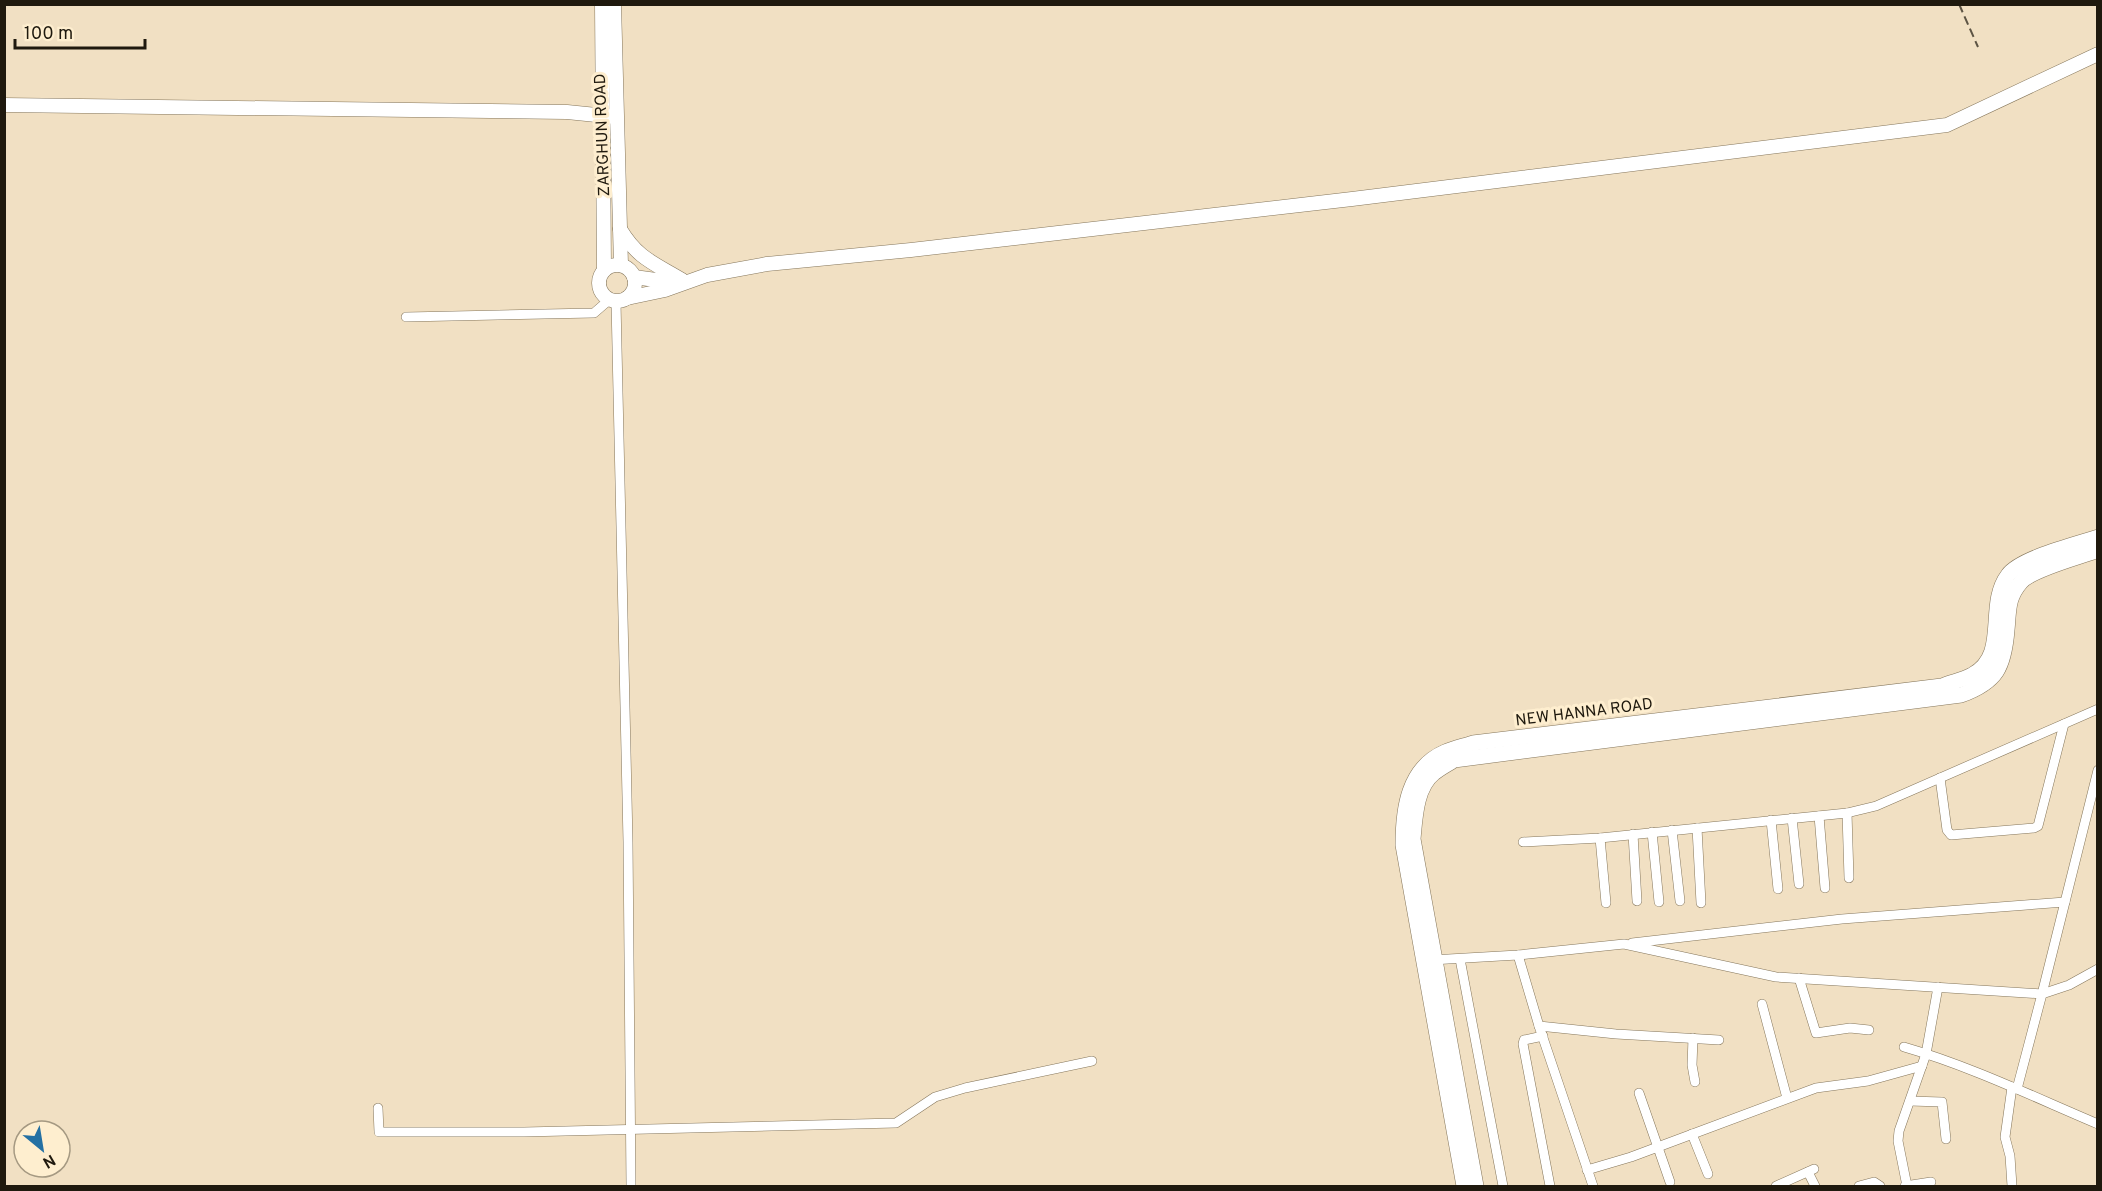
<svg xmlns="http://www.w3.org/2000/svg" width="2102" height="1191" viewBox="0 0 2102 1191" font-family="Overpass,sans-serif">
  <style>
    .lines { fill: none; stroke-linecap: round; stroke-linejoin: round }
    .street-casing { stroke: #85765b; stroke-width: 10 }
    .secondary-casing { stroke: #85765b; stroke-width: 15 }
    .primary-casing { stroke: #85765b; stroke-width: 16 }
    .street { stroke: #fff; stroke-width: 9 }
    .secondary { stroke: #fff; stroke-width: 14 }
    .primary { stroke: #fff; stroke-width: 15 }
    .rail { stroke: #5d5444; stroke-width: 2; stroke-dasharray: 9 4.5; stroke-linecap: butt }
    .labels { text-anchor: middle; stroke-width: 6; stroke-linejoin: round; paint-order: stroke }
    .street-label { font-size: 16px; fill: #1f190e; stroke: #feeecf }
  </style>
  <rect width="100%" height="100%" fill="#f1e0c3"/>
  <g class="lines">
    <g class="street-casing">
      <g id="street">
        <path d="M616,302L628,842L631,1186"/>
        <path d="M406,317L594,313L609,300"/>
        <path d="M1940,778L1947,830L1951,835L2034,828L2038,826L2064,724"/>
        <path d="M1847,813L1849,878"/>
        <path d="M1819,816L1825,888"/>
        <path d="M1792,818L1799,884"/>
        <path d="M1771,820L1778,889"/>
        <path d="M1697,828L1701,903"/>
        <path d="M1672,830L1680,901"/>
        <path d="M1652,832L1659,902"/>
        <path d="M1633,834L1637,901"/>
        <path d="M1600,838L1606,903"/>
        <path d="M1523,842L1600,838L1847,813L1876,806L2098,709"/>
        <path d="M1632,943L1842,919L2065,902"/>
        <path d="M1518,955L1539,1026L1593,1186"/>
        <path d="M1460,959L1503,1186"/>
        <path d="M1431,960L1518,955L1624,944L1776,977L2042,994L2098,770"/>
        <path d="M1799,978L1816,1033L1850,1028L1869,1030"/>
        <path d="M1762,1004L1787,1098"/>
        <path d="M1539,1026L1616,1034L1719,1040"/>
        <path d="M1543,1036L1524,1040L1523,1044L1550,1186"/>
        <path d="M1693,1038L1692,1065L1695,1082"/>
        <path d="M1904,1047C1970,1066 2034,1097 2098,1124"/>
        <path d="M2012,1087L2005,1137L2010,1156L2012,1186"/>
        <path d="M2017,1089L2042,994L2069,985L2098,969"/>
        <path d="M1639,1093L1670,1182"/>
        <path d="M1910,1101L1942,1102L1946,1139"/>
        <path d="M378,1108L379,1132H524L896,1123L935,1097L965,1088L1092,1061"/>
        <path d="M1692,1134L1708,1174"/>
        <path d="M1587,1170L1631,1157L1816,1088L1868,1081L1922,1066"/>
        <path d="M1808,1172L1815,1186"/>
        <path d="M1776,1186L1814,1169"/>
        <path d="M1859,1186L1874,1182L1880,1186"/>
        <path d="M1905,1186L1931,1182"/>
        <path d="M1907,1186L1898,1141L1899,1131L1926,1054L1938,987"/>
      </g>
    </g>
    <g class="secondary-casing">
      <g id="secondary">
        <path d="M602,4L604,270"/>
        <path d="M614,4L621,265"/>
        <path d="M4,105L567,112L616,117"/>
        <path d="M620,229C638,259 654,263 682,280"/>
        <circle cx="617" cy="283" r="18"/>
        <path d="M634,277L663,281H679"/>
        <path d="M627,298L665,290L707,275L767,264L911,250L1352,199L1947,125L2098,54"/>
      </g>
    </g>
    <g class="primary-casing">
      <g id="primary">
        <path d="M1464,1186L1403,845C1403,809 1408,768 1445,752C1454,748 1464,746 1473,743L1942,686C1951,682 1963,680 1972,675C2010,655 1985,605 2008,575C2020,558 2077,544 2098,537"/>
        <path d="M1476,1186L1413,839C1415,818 1416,787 1434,773C1440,768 1448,764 1454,760L1961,695C1997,682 2004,667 2007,630C2009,611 2007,598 2021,582C2032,569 2080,557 2098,550"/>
      </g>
    </g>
    <use href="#street" class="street"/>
    <use href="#secondary" class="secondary"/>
    <use href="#primary" class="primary"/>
    <path class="rail" d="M1959,4L1978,47"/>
  </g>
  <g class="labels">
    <g class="street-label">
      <text transform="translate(601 135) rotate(-92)" y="6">ZARGHUN ROAD</text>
      <text transform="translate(1584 711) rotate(-7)" y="6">NEW HANNA ROAD</text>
    </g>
  </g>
  <rect width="2102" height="1191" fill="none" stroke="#1f190e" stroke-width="12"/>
  <g transform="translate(42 1149) rotate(150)"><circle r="28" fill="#feeecf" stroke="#a59982" stroke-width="1.5"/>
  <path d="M0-4.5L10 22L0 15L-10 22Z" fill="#2470a3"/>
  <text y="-9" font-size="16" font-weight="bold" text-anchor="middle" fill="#1f190e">N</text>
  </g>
  <path d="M15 39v9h130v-9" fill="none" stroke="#1f190e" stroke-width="3"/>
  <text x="24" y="39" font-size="18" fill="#1f190e" stroke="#feeecf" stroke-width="4.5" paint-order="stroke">100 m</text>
</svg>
